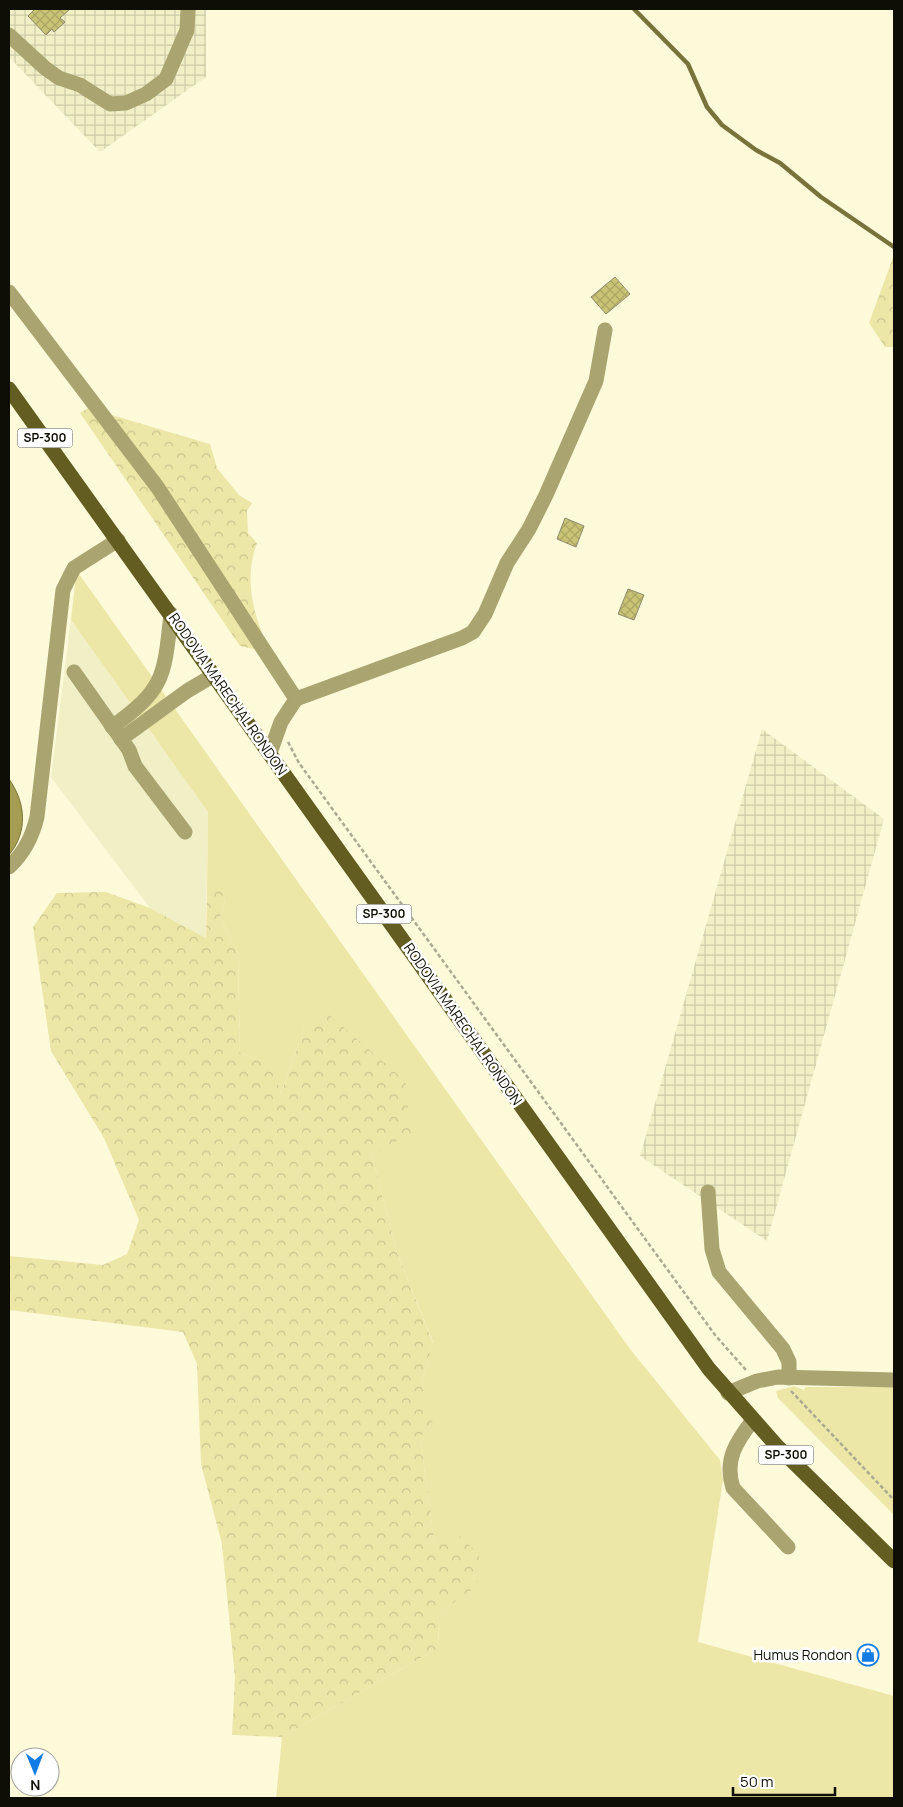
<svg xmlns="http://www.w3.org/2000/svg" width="903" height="1807" viewBox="0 0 903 1807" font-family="Manrope,sans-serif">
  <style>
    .built { fill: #f1efc6 }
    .industrial { fill: url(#industrial-grid) }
    .grass { fill: #ece6a7 }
    .forest { fill: url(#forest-crowns) }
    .water { fill: #a59e52; stroke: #78733b }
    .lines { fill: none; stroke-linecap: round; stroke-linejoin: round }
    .stream { stroke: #78733b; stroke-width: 4.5 }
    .building { fill: url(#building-cross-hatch); stroke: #8e8b6e }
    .path { stroke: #aba990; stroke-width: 2.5; stroke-dasharray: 4 2.5; stroke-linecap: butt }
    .minor { stroke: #a9a470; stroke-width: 15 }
    .major { stroke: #635d21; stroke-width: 15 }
    .labels { text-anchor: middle; stroke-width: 5; stroke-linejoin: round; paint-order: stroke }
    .shield { fill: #fff; stroke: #57564f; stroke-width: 1 }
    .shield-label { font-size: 12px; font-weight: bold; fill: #0f0e04 }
    .street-label { font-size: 14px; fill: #0f0e04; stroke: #fff }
    .poi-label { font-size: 14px; fill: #0f0e04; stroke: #fff; text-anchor: end }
  </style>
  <defs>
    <pattern id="industrial-grid" width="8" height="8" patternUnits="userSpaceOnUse" patternTransform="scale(1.25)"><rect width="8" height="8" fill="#f1efc6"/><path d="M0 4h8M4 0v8" fill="none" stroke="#cdcca8"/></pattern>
    <pattern id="forest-crowns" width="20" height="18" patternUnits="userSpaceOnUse" patternTransform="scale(1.25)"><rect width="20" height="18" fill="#ece6a7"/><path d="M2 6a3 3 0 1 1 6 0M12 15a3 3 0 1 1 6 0" fill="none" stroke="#c9c48e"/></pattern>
    <pattern id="building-cross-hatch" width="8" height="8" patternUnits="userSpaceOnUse" patternTransform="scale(1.25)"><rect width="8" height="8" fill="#c9c376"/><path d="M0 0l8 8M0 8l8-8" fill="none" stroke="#aba664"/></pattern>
  </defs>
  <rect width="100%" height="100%" fill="#fdfada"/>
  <path class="built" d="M71,620L208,812L206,938L150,908L51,777Z"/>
  <g class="industrial">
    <path d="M9,9H206V77L100,152L9,57Z"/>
    <path d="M762,729L884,819L767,1241L640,1156Z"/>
  </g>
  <g class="grass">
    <path d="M79,574L630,1349L720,1460L723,1480L698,1642L894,1696V1798H276L282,1737L438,1648L439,1613L477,1585L435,1547L420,1437L432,1424L421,1384L433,1342L397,1253L372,1155L304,1029L281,1093L270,1064L240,1053L238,954L220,917L225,901L219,887L207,899L208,812L71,620L76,576Z"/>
    <path d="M794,1386L804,1390L806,1387H894V1515L778,1398L776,1391Z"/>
  </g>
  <g class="forest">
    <path d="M894,255V347H885L869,323Z"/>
    <path d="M88,408L210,444L217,468L239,495L252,503L247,511L248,533L257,543C246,571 250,604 262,632L254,649L240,646L80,413Z"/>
    <path d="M219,886L225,901L220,917L238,954L240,1053L271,1064L281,1093L304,1029L326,1012L405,1081L411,1133L372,1155L397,1253L433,1343L421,1384L433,1424L420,1437L435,1546L459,1536L479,1554L477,1586L439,1613L438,1648L282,1737L232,1735L235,1678L222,1544L201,1464L197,1364L183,1332L9,1310V1256L103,1265L127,1254L139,1220L104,1138L51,1051L33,927L57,893L106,892L150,908L206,938L207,899Z"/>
  </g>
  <path class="water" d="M9,779C26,803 28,832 9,855Z"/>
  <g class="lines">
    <path class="stream" d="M634,9L688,64L707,107L722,125L756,150L780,163L821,197L894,247"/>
  </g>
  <g class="building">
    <path d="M35,9H70L60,18L65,22L54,32L52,29L46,35L28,16Z"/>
    <path d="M615,277L630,294L606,314L591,297Z"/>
    <path d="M565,518L584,526L576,547L557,539Z"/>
    <path d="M628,589L644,595L634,620L618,614Z"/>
  </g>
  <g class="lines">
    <g class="path">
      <path d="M288,742L299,763L715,1335L746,1370"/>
      <path d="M791,1391L894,1500"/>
    </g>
    <g class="minor">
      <path d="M9,35L45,68L59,78L80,85L110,104L126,103L146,94L166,79L187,30L188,9"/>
      <path d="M9,292L158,488L296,699L281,722L270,753"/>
      <path d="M74,672L129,750L135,766L185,832"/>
      <path d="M296,699L462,638L473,632L485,614L507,563L529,529L546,495L596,381L605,330"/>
      <path d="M112,727C165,689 164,677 171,614"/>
      <path d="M121,739L187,691L214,675"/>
      <path d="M9,867C24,853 32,838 37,817L63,590L74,568L118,540"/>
      <path d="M708,1192L712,1249L719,1272L783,1349L789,1362V1378"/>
      <path d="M728,1393L757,1381L778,1377L894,1380"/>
      <path d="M753,1420C736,1442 724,1460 733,1488L788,1547"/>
    </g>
    <path class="major" d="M9,389L709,1369L776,1445L894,1561"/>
  </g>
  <defs>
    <g id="shop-ring" transform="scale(1.125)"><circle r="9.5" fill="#fff" stroke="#127ce4" stroke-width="1.5"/><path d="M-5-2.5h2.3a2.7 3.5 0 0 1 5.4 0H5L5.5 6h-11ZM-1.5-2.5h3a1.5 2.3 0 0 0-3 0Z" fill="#127ce4"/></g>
  </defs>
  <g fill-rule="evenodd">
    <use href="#shop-ring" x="868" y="1655"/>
  </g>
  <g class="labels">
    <g class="shield">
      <rect x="17.5" y="428.5" width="55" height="19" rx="4"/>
      <rect x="356.5" y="904.5" width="55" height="19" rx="4"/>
      <rect x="758.5" y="1445.5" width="55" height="19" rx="4"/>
    </g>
    <g class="shield-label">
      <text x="45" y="442">SP-300</text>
      <text x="384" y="918">SP-300</text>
      <text x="786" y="1459">SP-300</text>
    </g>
    <g class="street-label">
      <text transform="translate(228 694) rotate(55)" y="5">RODOVIA MARECHAL RONDON</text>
      <text transform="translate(463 1024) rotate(55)" y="5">RODOVIA MARECHAL RONDON</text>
    </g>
    <g class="poi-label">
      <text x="852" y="1660">Humus Rondon</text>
    </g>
  </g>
  <rect width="903" height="1807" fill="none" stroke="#0f0e04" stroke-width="20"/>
  <g transform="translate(35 1772) rotate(179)"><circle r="24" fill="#ffffff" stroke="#9f9f9b"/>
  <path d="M0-4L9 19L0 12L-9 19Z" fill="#127ce4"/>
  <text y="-8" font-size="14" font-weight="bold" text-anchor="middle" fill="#0f0e04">N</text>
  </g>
  <path d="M733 1787v8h102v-8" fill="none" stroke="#0f0e04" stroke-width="2.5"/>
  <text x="740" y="1787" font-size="15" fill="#0f0e04" stroke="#ffffff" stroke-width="4" paint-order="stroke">50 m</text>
</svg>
